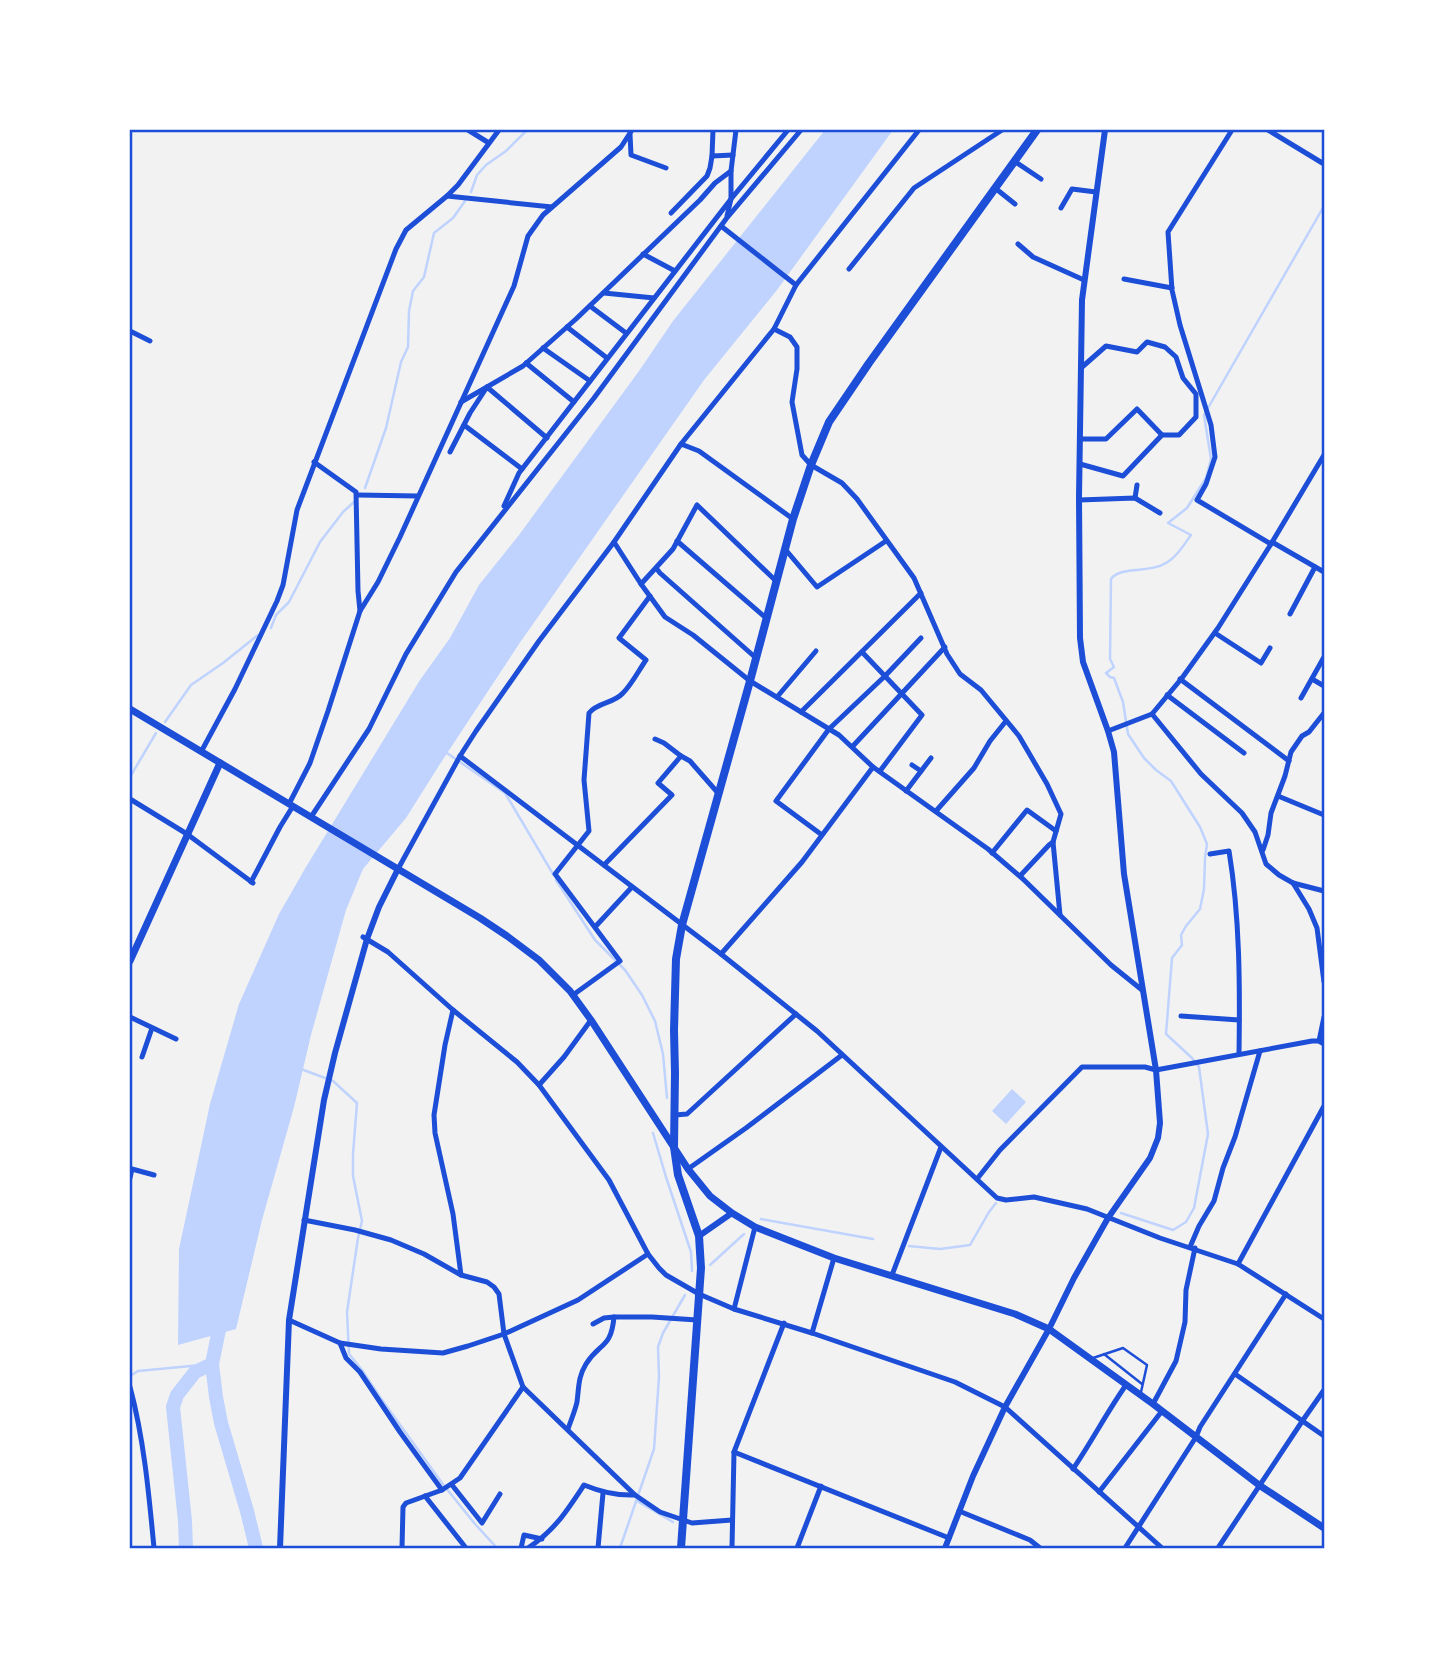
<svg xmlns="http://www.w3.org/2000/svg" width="1454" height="1678" viewBox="0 0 1454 1678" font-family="'DM Sans',sans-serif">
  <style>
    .water { fill: #bfd3fe }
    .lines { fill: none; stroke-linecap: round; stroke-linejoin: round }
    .stream { stroke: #bfd3fe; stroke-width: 2.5 }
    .river { stroke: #bfd3fe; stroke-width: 14 }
    .service { stroke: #1d4ed8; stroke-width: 2.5 }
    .minor { stroke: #1d4ed8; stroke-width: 5 }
    .tertiary { stroke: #1d4ed8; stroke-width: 6 }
    .secondary { stroke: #1d4ed8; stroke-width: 7 }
    .trunk { stroke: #1d4ed8; stroke-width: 8 }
    .neatline { fill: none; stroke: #1d4ed8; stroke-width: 2.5 }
  </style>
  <rect width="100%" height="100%" fill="#f2f2f2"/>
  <g class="water">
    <path d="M825,130H893L777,290L704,380L519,644L440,764L406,818L363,869L346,910L311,1035L294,1107L262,1220L236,1329L178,1345L179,1249L210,1104L239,1004L279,914L306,867L420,680L450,638L479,585L519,535L639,371L673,321Z"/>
    <path d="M1012,1089L1026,1102L1006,1124L992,1111Z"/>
  </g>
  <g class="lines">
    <g class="stream">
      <path d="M471,192L477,175L486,165L506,151L527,130"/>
      <path d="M365,488L386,428L401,362L408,347L409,311L413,291L424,277L434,233L453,218L465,201"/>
      <path d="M271,628L276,615L289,602L320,542L343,512L354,502"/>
      <path d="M165,722L191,685L223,663L258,635"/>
      <path d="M444,751L505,793L553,874"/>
      <path d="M130,777L156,733"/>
      <path d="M556,880L595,940L625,970L642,995L655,1021L663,1054L667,1098"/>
      <path d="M301,1069L333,1081L357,1103L353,1154V1176L362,1221L358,1238L347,1312L349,1354L362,1370L380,1397L442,1483L475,1524L497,1548"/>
      <path d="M653,1133L666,1177L691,1252L692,1271"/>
      <path d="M1121,1213L1173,1230L1186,1222L1194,1208L1208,1134L1199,1067L1192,1058L1166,1034L1172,958L1182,945L1181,935L1186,926L1200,909L1204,889L1205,858L1207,844L1200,827L1171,781L1156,770L1144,758L1128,734L1123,702L1114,678L1110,677L1106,673L1114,667L1110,659L1111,579C1120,566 1150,573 1164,564C1175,559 1184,545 1191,535L1168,523L1187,508L1206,478L1211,459L1204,415L1324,206"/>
      <path d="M761,1219L873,1239"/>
      <path d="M909,1246L940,1249L970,1245L989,1212L996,1203"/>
      <path d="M710,1265L744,1234"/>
      <path d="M130,1376L138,1371L212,1364"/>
      <path d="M637,1501L673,1522"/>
      <path d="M620,1548L654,1449L659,1377L658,1347L663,1333L685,1295"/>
      <path d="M689,1548V1547"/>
    </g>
    <g class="river">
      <path d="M222,1315L212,1364L216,1397L221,1423L247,1511L256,1548"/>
      <path d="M186,1548L185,1521L173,1407L177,1395L195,1372L212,1364"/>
    </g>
    <g class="service">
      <path d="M1104,1354L1142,1384"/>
      <path d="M1093,1358L1123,1348L1147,1365L1141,1392"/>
    </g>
    <g class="minor">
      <path d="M468,130L489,143"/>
      <path d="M713,130L712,156L733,155"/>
      <path d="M919,130L796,285L774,329L790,337L797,347V369L792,402L802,455L811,465L842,483L857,499L914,578L947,654L960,674L981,690L1019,736L1047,784L1061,814L1053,842L1060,915"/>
      <path d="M1232,130L1168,232L1172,290L1180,325L1211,425L1215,457L1206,484L1197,500L1271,544"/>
      <path d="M1268,130L1324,164"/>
      <path d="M630,134L631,155L666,168"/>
      <path d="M1014,161L1041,179"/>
      <path d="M995,188L1015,204"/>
      <path d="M447,196L552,207"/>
      <path d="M1061,208L1072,189L1096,192"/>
      <path d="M671,213L707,176L710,168L712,156"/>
      <path d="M727,216L731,199V171L736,130"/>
      <path d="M721,226L796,285"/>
      <path d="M1018,244L1033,257L1084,280"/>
      <path d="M643,254L675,271"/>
      <path d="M849,269L914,188L1002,130"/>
      <path d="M1124,279L1172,288"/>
      <path d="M604,293L654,298"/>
      <path d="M590,306L626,333"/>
      <path d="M567,327L607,358"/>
      <path d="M130,331L150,341"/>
      <path d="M543,348L590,381"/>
      <path d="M526,363L574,402"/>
      <path d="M461,402L523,366L576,319L700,200L715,183L731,171"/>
      <path d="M464,425L522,469"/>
      <path d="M1080,439H1106L1137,409L1162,435"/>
      <path d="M681,444L774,329"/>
      <path d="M450,452L470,413L487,387L547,438"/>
      <path d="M314,462L356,492L358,591L360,611"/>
      <path d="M1080,464L1123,476L1162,435H1179L1196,417V394L1183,378L1176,357L1165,347L1147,342L1137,352L1106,346L1081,368"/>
      <path d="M357,495L418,496"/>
      <path d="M1135,498L1137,485"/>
      <path d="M1079,500L1135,498L1160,513"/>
      <path d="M504,506L519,473L731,199L788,130"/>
      <path d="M677,541L766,618"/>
      <path d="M614,542L641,584"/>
      <path d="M1272,542L1324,572"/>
      <path d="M785,549L817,587L886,541"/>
      <path d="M656,568L660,573L756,658"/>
      <path d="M776,581L697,505L673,549L641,584L665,617L693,635L750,681L839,735L873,767L988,849L1023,879L1111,965L1142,990"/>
      <path d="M1290,614L1315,567"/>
      <path d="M1215,633L1261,663L1270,648"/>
      <path d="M862,652L922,715L880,771"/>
      <path d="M1180,679L1289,761"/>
      <path d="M1312,679L1324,686"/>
      <path d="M1167,695L1244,753"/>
      <path d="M777,697L816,651"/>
      <path d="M1301,698L1324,657"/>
      <path d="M801,712L921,593"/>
      <path d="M1152,714L1201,774L1242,813L1255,832L1266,864L1279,875L1293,883L1324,891"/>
      <path d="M1108,731L1152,714L1182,678L1218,628L1271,544L1324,455"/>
      <path d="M655,739L664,743L681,756"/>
      <path d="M852,747L945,647"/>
      <path d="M201,752L235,689L277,601L283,585L297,510L396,249L406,230L447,196L458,185L499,130"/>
      <path d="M460,756L721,954L817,1031L997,1198L1006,1200L1034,1197L1087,1209L1160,1238L1238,1264L1324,1319"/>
      <path d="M912,765L921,771"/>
      <path d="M906,791L931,758"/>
      <path d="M1278,796L1324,815"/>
      <path d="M130,799L187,834L253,883"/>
      <path d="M289,804L310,763L328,711L360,611L378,582L400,537L514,286L528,236L543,215L621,147L632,130"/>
      <path d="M936,811L974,768L990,741L1006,721"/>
      <path d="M311,817L369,729L406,654L456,572L594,398L726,219L801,130"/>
      <path d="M822,835L776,801L829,729L885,676L921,638"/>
      <path d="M1263,850L1268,835L1271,813L1285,776L1291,752L1302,736L1309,732L1324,713"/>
      <path d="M992,853L1027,810L1056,831"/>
      <path d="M1210,854L1229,851C1240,918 1240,987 1239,1054"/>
      <path d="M604,865L672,795L658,783L681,756L690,761L718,793"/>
      <path d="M398,869L460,756L476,731L539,641L614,542L681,444L699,451L793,519"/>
      <path d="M1020,876L1049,845L1053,842"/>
      <path d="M251,882L280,827L293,806"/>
      <path d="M1293,883L1309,909L1317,928L1324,982"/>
      <path d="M595,927L632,887"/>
      <path d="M363,937L388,952L453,1010L517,1062L539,1085L609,1180L648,1254L659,1268L666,1275L699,1294L734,1309L812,1333L955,1382L1005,1407L1162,1548"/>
      <path d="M721,954L802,862L873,767"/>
      <path d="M573,995L620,961L555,874L589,831L584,780L589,713C598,702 613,704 623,693C632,684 639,670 646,660L619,638L650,596"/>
      <path d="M453,1010L445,1045L434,1115L435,1133L453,1214L461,1275"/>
      <path d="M1181,1016L1239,1020"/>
      <path d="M130,1017L176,1039"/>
      <path d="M1319,1041L1324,1017"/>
      <path d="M142,1057L152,1028"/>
      <path d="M539,1085L564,1057L591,1020"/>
      <path d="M675,1115L687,1114L796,1014"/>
      <path d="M688,1169L746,1128L842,1055"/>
      <path d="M130,1178L132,1169L154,1175"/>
      <path d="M977,1179L1000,1150L1082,1067H1145L1156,1070L1312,1041H1319L1324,1044"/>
      <path d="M304,1220L355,1230L391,1240L424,1254L461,1275L487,1282L494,1287L499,1294L504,1334L523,1387L635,1495L660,1512L692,1523L732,1520"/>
      <path d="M1190,1247L1199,1226L1214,1201L1223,1168L1235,1137L1260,1051"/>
      <path d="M1238,1264L1324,1106"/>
      <path d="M892,1275L941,1147"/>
      <path d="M734,1309L755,1227"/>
      <path d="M289,1320L340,1343L381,1349L443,1353L468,1346L504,1334L578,1300L648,1254"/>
      <path d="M593,1324L604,1318L614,1317H652L697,1320"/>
      <path d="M812,1333L834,1258"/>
      <path d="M340,1343L346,1358L360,1372L400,1432L442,1490"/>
      <path d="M1235,1374L1324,1436"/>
      <path d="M130,1387C144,1439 149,1495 154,1548"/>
      <path d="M1153,1404L1176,1361L1185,1322L1186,1290L1195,1248"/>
      <path d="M568,1429C571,1420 575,1411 577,1402C579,1387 578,1377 586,1364C600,1342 611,1349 614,1317"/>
      <path d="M734,1452L949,1538"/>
      <path d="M1073,1469C1092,1441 1107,1412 1126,1385"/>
      <path d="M452,1485L482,1523L500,1494"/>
      <path d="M1099,1492L1162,1411"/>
      <path d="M425,1496L466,1548"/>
      <path d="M959,1511L1030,1540L1040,1548"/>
      <path d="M402,1548L403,1507L406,1503L442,1490L460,1478L523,1387"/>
      <path d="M523,1548H521L524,1535L542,1539"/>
      <path d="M528,1548C555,1530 566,1512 584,1485C601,1492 616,1496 635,1495"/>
      <path d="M598,1548L603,1493"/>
      <path d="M732,1548L734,1452L784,1323"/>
      <path d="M797,1548L821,1486"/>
      <path d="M1125,1548L1196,1437L1200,1427L1286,1294"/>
      <path d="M1218,1548L1303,1420L1324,1390"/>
    </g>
    <g class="tertiary">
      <path d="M699,1236L732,1213"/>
      <path d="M280,1548L289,1320L324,1100L335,1053L367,939L379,907L398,869"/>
      <path d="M945,1548L973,1476L1005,1407L1049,1329L1074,1278L1108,1218L1150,1158L1158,1138L1160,1123L1156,1070L1124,874L1114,752L1108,731L1083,662L1080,638L1079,497L1082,300L1105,130"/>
    </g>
    <g class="secondary">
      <path d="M130,709L480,918L507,936L539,960L570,991L591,1020L688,1169L710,1196L732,1213L755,1227L834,1258L1015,1314L1049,1329L1153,1404L1259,1485L1324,1528"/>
      <path d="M130,961L220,763"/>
    </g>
    <path class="trunk" d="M681,1548L701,1268L699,1236L678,1175L674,1147L675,1073L674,1030L676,959L682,925L750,681L793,519L811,465L829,422L869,363L1037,130"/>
  </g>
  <rect width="1454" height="1678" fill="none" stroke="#ffffff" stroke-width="262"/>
  <rect x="131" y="131" width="1192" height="1416" class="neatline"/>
</svg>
